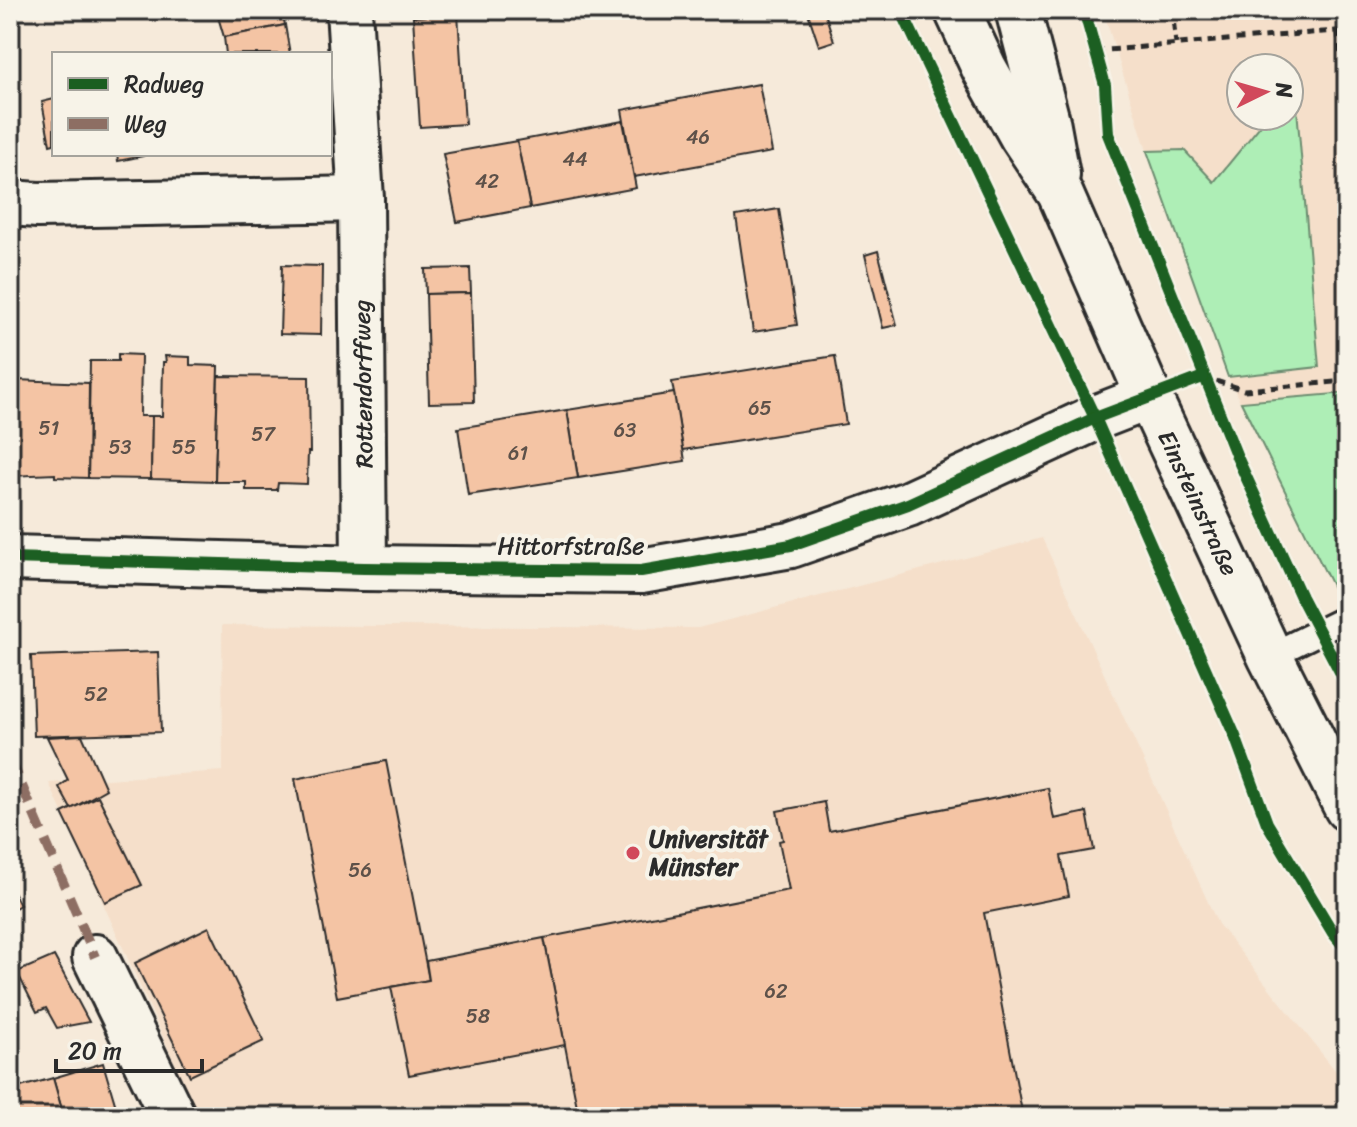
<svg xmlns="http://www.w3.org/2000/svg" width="1357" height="1127" viewBox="0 0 1357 1127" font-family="Sriracha,sans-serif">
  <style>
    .built { fill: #f5dfca; fill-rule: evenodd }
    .green { fill: #aeeeb6; stroke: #6c8c70; stroke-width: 2 }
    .building { fill: #f4c4a4; stroke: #2b2b2b; stroke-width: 2 }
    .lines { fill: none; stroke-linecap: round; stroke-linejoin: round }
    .lane-casing { stroke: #2b2b2b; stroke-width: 30 }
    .street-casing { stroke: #2b2b2b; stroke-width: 50 }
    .secondary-casing { stroke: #2b2b2b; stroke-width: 50 }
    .path { stroke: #2b2b2b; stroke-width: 5; stroke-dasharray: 8 6; stroke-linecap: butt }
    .lane { stroke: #f7f3e8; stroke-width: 24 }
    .street { stroke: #f7f3e8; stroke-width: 44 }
    .secondary { stroke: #f7f3e8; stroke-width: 44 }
    .quiet { stroke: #8d6e63; stroke-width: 10; stroke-dasharray: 20 10; stroke-linecap: butt }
    .cycleway-casing { stroke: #f7f3e8; stroke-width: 17 }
    .cycleway { stroke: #1b5e20; stroke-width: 12 }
    .poi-dot { fill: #d1495b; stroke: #f7f3e8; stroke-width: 3 }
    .labels { text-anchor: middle; stroke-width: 8; stroke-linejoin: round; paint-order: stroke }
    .number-label { font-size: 20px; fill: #5d5149 }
    .street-label { font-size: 24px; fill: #2b2b2b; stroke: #f7f3e8 }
    .poi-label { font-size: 24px; font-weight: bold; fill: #2b2b2b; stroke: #f7f3e8; text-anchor: start }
  </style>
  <rect width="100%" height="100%" fill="#f6eada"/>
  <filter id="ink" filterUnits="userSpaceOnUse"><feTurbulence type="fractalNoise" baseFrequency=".0125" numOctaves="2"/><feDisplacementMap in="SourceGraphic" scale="16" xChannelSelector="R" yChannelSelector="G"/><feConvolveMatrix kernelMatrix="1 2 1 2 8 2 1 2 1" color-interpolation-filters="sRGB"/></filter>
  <g filter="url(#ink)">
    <g class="built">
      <path d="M1103,10H1347V617L1228,377L1147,151ZM1241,68H1289V116H1241Z"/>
      <path d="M1042,538L1218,924L1347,1085V1117H199L49,783L223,771L222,625L698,628Z"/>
    </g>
    <g class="green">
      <path d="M1296,97L1319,367L1228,377L1147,151L1184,150L1214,182L1264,121V116H1289V98Z"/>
      <path d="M1347,393V601L1341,604L1241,402Z"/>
    </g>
    <g class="building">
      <path d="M216,10H282L285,25L224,37Z"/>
      <path d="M807,10H824L834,41L819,46Z"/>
      <path d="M458,14L465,124L420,127L413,17Z"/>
      <path d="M285,25L290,54H226L224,37Z"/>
      <path d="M759,84L772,152L634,177L622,110Z"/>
      <path d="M54,99V144L50,145L42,102Z"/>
      <path d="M623,121L636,188L530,208L517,141Z"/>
      <path d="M517,141L530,208L457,222L443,154Z"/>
      <path d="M117,154H142L143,156L118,161Z"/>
      <path d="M779,209L797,325L753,332L736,216Z"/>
      <path d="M878,251L897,325L883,328L865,255Z"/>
      <path d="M282,265L322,266L321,335L280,334Z"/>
      <path d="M470,268L471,293L426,294L425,269Z"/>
      <path d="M471,293L474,402L429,403L426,294Z"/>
      <path d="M118,354L141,355L140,416H152L151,479L88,478L90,361H118Z"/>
      <path d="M165,356L190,357V365L218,366L215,481L151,479L152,416H162L163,362H166Z"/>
      <path d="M835,356L846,424L683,450L672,382Z"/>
      <path d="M218,376L309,377L310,452H308L307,484L278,483L277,490H246V482H215Z"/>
      <path d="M16,380L89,383L88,478L55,477V474L10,476V381Z"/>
      <path d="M674,393L685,461L578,478L567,410Z"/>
      <path d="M567,410L578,478L468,495L458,428Z"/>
      <path d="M158,652L161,732L34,736L31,656Z"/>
      <path d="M82,735L106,789L71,809L59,787L68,780L47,737Z"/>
      <path d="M386,761L429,980L337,997L295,779Z"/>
      <path d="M1048,788L1054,819L1087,812L1094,850L1061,856L1069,896L984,913L1023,1117H579L544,938L789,890L779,841L783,840L777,811L824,802L829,831Z"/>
      <path d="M98,796L142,885L105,902L62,813Z"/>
      <path d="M10,886L20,905L10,911Z"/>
      <path d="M209,927L264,1041L190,1076L135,963Z"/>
      <path d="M544,938L565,1045L409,1075L391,987L429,980L426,961Z"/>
      <path d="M54,956L89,1022L57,1028L46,1008L37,1012L17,972Z"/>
      <path d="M103,1063L119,1117H64L53,1078Z"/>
      <path d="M53,1078L64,1117H11L10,1090Z"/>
    </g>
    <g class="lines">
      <g class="lane-casing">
        <path id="lane" d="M1270,656L1347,618"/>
      </g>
      <g class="street-casing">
        <g id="street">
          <path d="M349,10L361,199L364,568"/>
          <path d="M10,203L38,205L361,199"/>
          <path d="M10,558L364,568L641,571L791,545L908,504L1095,418L1149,397"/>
          <path d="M95,957L173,1117"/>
        </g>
      </g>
      <g class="secondary-casing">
        <g id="secondary">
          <path d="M957,10L984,68L1022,136L1060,193L1149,397L1270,656L1347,808"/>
          <path d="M1018,10L1047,121L1057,175"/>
        </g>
      </g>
      <g class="path">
        <path d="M1172,10L1176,44"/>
        <path d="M1338,31L1347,129"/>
        <path d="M1096,51L1347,30"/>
        <path d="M1203,377L1244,390L1347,381"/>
      </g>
      <use href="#lane" class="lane"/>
      <use href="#street" class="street"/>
      <use href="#secondary" class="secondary"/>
      <path class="quiet" d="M10,758L95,957"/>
      <g class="cycleway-casing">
        <g id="cycleway">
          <path d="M901,10L1095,418L1235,736L1267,823L1333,933L1347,950"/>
          <path d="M1084,10L1105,85L1108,134L1237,457L1301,597L1347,685"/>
          <path d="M10,558L364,568L641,571L791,545L908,504L1095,418L1203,377"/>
        </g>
      </g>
      <use href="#cycleway" class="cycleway"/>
    </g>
  </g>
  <circle class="poi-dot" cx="633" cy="853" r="8"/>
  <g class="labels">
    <g class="number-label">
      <text x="698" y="144">46</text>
      <text x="575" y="166">44</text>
      <text x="487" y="188">42</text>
      <text x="760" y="415">65</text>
      <text x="49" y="435">51</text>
      <text x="625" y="437">63</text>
      <text x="263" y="441">57</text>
      <text x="120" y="454">53</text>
      <text x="184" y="454">55</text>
      <text x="518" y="460">61</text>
      <text x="96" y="701">52</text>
      <text x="360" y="877">56</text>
      <text x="776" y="998">62</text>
      <text x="478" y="1023">58</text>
    </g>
    <g class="street-label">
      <text transform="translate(363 384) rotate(-91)" y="8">Rottendorffweg</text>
      <text transform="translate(1198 503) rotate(65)" y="8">Einsteinstraße</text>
      <text x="571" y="554">Hittorfstraße</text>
    </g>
    <g class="poi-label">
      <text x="649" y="847">Universität<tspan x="649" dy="28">Münster</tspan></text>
    </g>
  </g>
  <rect width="1357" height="1127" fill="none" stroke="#f7f3e8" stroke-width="40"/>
  <rect x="20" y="20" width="1317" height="1087" fill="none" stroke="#2b2b2b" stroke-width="3" filter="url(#ink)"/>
  <rect x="52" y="52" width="280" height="104" fill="#f7f3e8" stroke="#a5a39c" stroke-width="2"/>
  <rect x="68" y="78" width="40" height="12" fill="#1b5e20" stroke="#a5a39c" stroke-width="2"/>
  <text x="124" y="92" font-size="24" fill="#2b2b2b">Radweg</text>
  <rect x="68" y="118" width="40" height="12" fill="#8d6e63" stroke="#a5a39c" stroke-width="2"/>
  <text x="124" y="132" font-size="24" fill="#2b2b2b">Weg</text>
  <g transform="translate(1265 92) rotate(85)"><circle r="38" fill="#f7f3e8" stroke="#a5a39c" stroke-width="2"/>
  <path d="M0-6L14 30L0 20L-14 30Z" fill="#d1495b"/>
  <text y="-12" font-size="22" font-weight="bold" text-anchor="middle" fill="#2b2b2b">N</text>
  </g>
  <path d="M56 1059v12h146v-12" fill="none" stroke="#2b2b2b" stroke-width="4"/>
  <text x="68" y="1059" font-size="24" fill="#2b2b2b" stroke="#f7f3e8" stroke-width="6" paint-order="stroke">20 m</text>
</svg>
